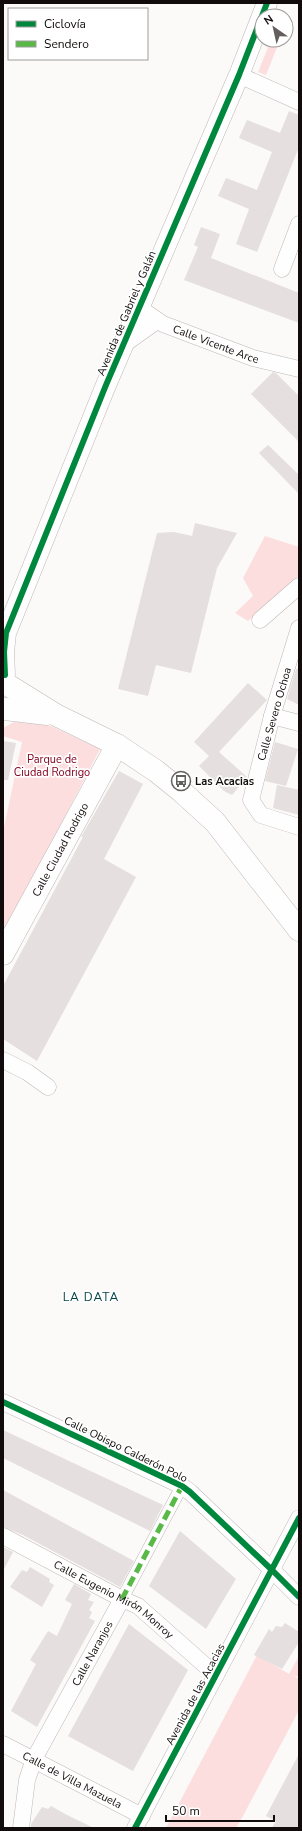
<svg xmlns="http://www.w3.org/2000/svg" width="302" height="1831" viewBox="0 0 302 1831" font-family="'Nunito Sans',sans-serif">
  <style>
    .green { fill: #fddede }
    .building { fill: #e5dfdf }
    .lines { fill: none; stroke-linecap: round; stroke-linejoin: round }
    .pedestrian-casing { stroke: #beb8b8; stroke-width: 13 }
    .minor-casing { stroke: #beb8b8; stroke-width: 17 }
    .tertiary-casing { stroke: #beb8b8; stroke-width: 21 }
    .secondary-casing { stroke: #beb8b8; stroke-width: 23 }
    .primary-casing { stroke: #beb8b8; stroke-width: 23 }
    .pedestrian { stroke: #fffefe; stroke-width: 12 }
    .minor { stroke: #fffefe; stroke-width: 16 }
    .tertiary { stroke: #fffefe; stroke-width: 20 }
    .secondary { stroke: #fffefe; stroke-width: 22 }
    .primary { stroke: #fffefe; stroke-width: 22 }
    .quiet { stroke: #58b947; stroke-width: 5; stroke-dasharray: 10 5; stroke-linecap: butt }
    .cycleway-casing { stroke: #fff; stroke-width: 8 }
    .cycleway { stroke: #00873e; stroke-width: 6 }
    .labels { text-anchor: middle; stroke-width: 3.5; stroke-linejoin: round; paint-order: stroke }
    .street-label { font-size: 11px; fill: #120b0b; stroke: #fff }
    .park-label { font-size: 11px; fill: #820420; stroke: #fff }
    .poi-label { font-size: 11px; font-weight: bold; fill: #120b0b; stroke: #fff; text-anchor: start }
    .neighbourhood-label { font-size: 12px; letter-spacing: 1px; fill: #004347; stroke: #fff }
  </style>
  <rect width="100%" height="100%" fill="#fcf9f9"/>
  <g class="green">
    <path d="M271,40H280L266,75L258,72Z"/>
    <path d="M265,536L299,547V576L248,621L235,613L253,596L243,578Z"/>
    <path d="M28,721L51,726L100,749L3,935V832L22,742L3,736V728L14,722Z"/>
    <path d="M257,1655L289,1674L299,1656V1677L293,1675L299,1679V1710L243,1816L236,1828H166Z"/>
  </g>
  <g class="building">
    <path d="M289,111L299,115V147L257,252L236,244L249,209L218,196L226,178L257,190L272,152L239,138L247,120L280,133Z"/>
    <path d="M201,227L220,234L211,258L299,293V323L184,280L198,247L194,245Z"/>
    <path d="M273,372L276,373L299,396V442L251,394Z"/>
    <path d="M268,445L299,475V494L259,453Z"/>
    <path d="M195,523L237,533L217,568L191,673L156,665L148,696L118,689L157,533L174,532L192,536Z"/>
    <path d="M296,669H299V705L287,699Z"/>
    <path d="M248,683L267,700L219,752L247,777L232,795L224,791L199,766L209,756L194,742Z"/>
    <path d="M3,741L16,743L8,780H3Z"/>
    <path d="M275,742L298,749L286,786L265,781Z"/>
    <path d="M119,771L143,784L104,859L136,877L37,1061L3,1039V986L83,837H81Z"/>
    <path d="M277,785L299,790V815L273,808Z"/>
    <path d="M3,1430L163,1505L150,1531L3,1458Z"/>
    <path d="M3,1490L134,1561L120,1587L23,1535L3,1527Z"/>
    <path d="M180,1531L236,1579L206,1629L149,1586Z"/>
    <path d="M3,1547L13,1552L3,1571Z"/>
    <path d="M30,1567L50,1579L49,1582L54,1585L42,1607L10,1587L22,1570L27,1572Z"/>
    <path d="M74,1584L91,1594L88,1600L94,1602L89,1610L92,1612L89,1618L95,1621L37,1727L11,1711L36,1664L30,1660L48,1631L57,1636L72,1604L65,1600Z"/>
    <path d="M285,1623L299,1632V1642L282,1669L254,1655L269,1629L272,1632L276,1626L282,1627Z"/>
    <path d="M129,1624L188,1670L133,1771L68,1736Z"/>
    <path d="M299,1754V1828H272L276,1821L266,1816Z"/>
    <path d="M51,1806L65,1814L94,1828H31V1824L42,1807L48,1809Z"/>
  </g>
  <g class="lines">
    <g class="pedestrian-casing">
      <path id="pedestrian" d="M122,1599L182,1486"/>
    </g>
    <g class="minor-casing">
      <g id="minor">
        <path d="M239,75L299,102"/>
        <path d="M282,269L299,224"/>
        <path id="s1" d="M137,313H147L163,324L253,358L299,369"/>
        <path d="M123,345L154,323"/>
        <path d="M260,620L299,586"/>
        <path d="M299,628L272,716L251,800L261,815L299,827"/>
        <path d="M272,716L299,723"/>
        <path d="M3,1060L27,1072L48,1087"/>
        <path d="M3,1402L182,1486L190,1492L272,1570L299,1597"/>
        <path id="s2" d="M3,1536L122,1599L138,1606L216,1675"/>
        <path id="s3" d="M3,1744L142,1816"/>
        <path id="s4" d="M21,1828L27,1780L34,1759L122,1599"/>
        <path d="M135,1828L299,1518"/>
      </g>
    </g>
    <g class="tertiary-casing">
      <path id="tertiary" d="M5,675L4,652L6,633L106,385L239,75L267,3"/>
    </g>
    <g class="secondary-casing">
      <g id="secondary">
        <path id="s5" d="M3,954L117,745"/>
      </g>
    </g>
    <g class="primary-casing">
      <g id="primary">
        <path d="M11,687L56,715L117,745L156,771L181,791L215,822L299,930"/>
        <path d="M5,709L47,714"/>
      </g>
    </g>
    <use href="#pedestrian" class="pedestrian"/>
    <use href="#minor" class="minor"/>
    <use href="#tertiary" class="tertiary"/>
    <use href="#secondary" class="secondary"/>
    <use href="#primary" class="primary"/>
    <path class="quiet" d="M122,1599L182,1486"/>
    <g class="cycleway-casing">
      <g id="cycleway">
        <path d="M5,675L4,652L6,633L106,385L239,75L267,3"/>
        <path d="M3,1402L182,1486L190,1492L272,1570L299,1597"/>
        <path d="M135,1828L299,1518"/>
      </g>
    </g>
    <use href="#cycleway" class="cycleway"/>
  </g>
  <defs>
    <g id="bus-ring" transform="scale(1)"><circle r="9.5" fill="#fff" stroke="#645e5e" stroke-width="1.5"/><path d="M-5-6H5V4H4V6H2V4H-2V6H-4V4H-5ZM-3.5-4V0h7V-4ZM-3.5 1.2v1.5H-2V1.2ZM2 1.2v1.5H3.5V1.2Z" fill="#645e5e"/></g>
  </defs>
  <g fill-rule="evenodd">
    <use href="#bus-ring" x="181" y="781"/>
  </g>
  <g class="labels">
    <g class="street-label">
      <text transform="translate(126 313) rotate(-67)" y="4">Avenida de Gabriel y Galán</text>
      <text dy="4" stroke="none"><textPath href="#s1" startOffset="86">Calle Vicente Arce</textPath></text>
      <text transform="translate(274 714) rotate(-74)" y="4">Calle Severo Ochoa</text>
      <text dy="4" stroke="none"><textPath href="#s5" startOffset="119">Calle Ciudad Rodrigo</textPath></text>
      <text transform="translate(126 1449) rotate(26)" y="4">Calle Obispo Calderón Polo</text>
      <text dy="4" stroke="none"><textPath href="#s2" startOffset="128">Calle Eugenio Mirón Monroy</textPath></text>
      <text dy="4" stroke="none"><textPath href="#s4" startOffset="191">Calle Naranjos</textPath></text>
      <text transform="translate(195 1694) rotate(-62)" y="4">Avenida de las Acacias</text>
      <text dy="4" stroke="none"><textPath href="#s3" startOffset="78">Calle de Villa Mazuela</textPath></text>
    </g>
    <g class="park-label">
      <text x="52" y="763">Parque de<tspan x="52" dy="13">Ciudad Rodrigo</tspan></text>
    </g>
    <g class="poi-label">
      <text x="195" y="785">Las Acacias</text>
    </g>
    <g class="neighbourhood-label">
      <text x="91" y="1301">LA DATA</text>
    </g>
  </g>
  <rect width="302" height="1831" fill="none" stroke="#120b0b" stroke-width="8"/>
  <rect x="8" y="8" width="140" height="52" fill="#ffffff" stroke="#a09d9d"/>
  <rect x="16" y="21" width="20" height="6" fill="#00873e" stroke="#a09d9d"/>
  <text x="44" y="28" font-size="12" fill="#120b0b">Ciclovía</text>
  <rect x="16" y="41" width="20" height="6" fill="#58b947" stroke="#a09d9d"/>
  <text x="44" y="48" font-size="12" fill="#120b0b">Sendero</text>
  <g transform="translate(274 28) rotate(326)"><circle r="19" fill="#ffffff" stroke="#a09d9d"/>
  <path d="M0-3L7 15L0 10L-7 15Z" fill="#645e5e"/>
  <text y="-6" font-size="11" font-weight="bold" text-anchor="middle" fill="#120b0b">N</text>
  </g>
  <path d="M166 1815v6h108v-6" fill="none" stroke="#120b0b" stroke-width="2"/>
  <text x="172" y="1815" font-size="12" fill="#120b0b" stroke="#ffffff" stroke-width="3" paint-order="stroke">50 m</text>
</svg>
